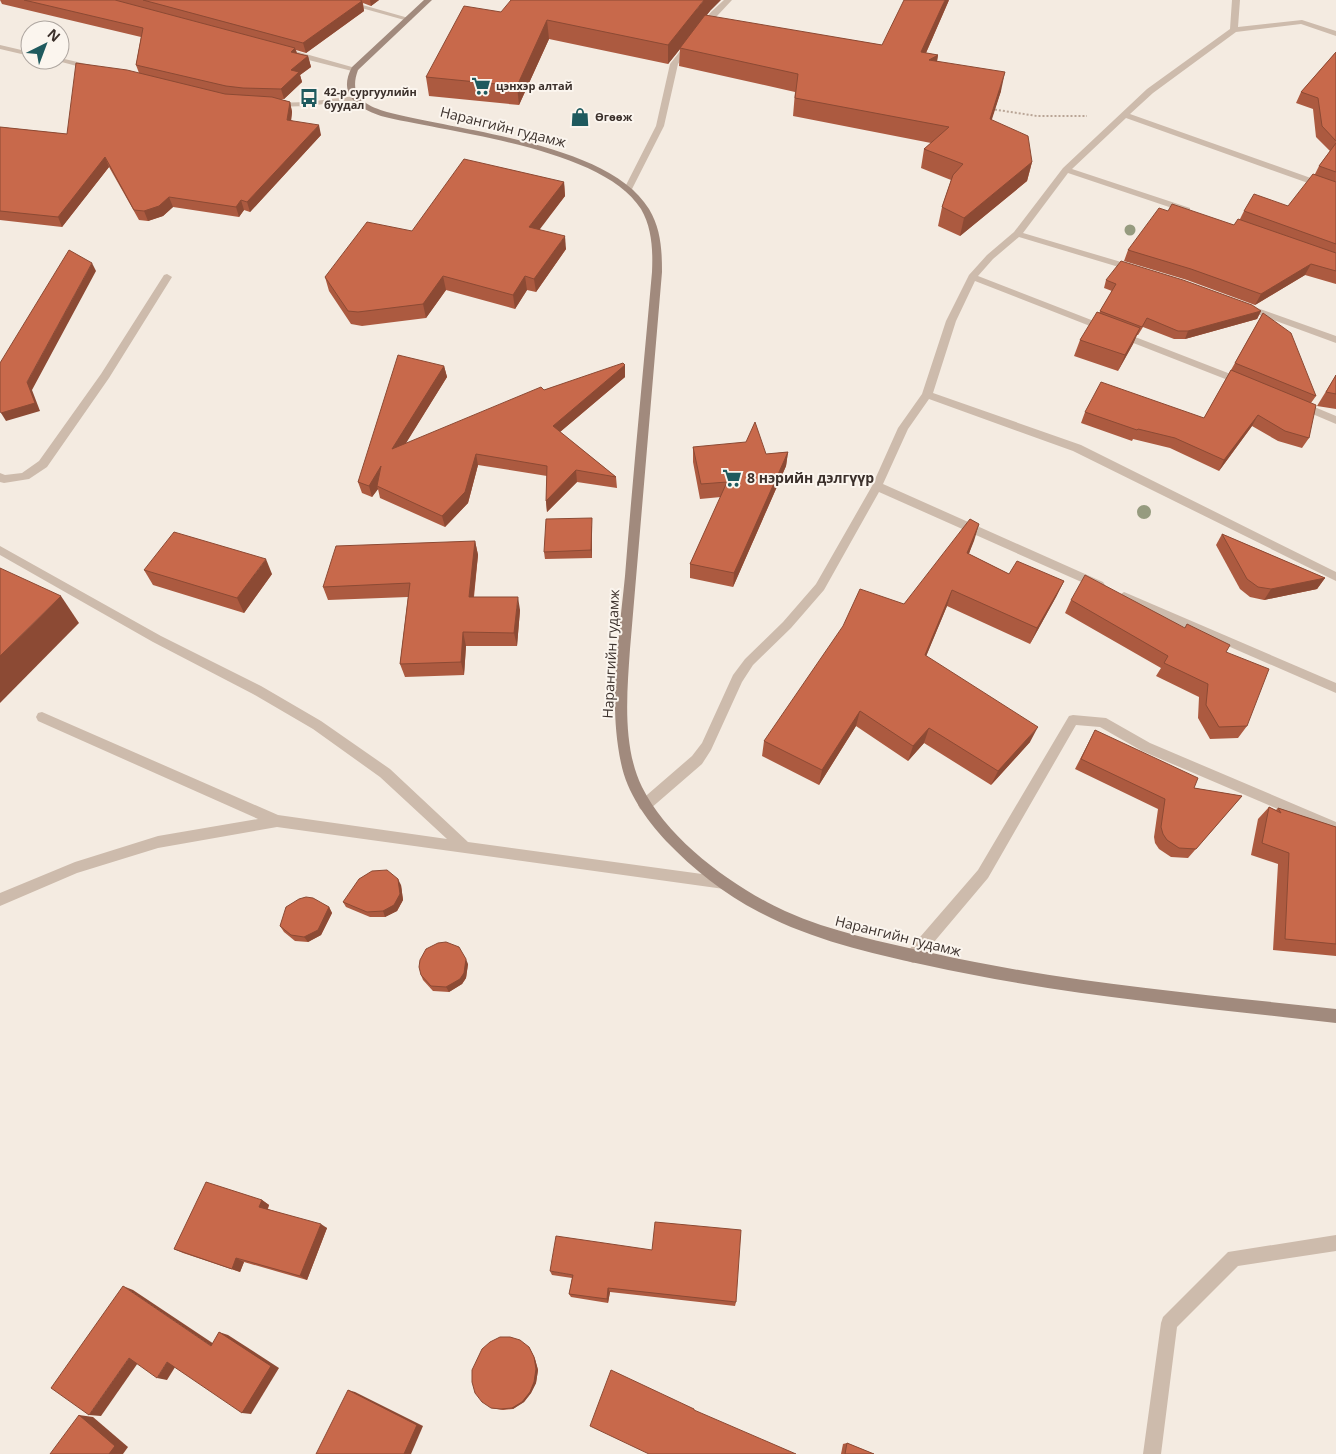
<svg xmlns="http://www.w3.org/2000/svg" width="1336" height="1454" viewBox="0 0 1336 1454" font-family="'Open Sans',sans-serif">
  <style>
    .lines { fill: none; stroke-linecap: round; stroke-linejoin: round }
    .path { stroke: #b9a596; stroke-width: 2; stroke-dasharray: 2 2; stroke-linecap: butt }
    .service { fill: #cdbbac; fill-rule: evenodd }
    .minor { fill: #cdbbac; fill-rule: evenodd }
    .secondary { fill: #a18a7d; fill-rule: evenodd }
    .tree { fill: #969b7f }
    .wall { fill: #ac5a40 }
    .shaded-wall { fill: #8c4a34 }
    .building { fill: #c8694b; stroke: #8c4a34 }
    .labels { text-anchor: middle; stroke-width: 4; stroke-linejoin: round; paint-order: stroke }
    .far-poi-label { font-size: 11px; font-weight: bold; fill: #3b302b; stroke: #fbf5ee; text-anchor: start }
    .street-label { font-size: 14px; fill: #3b302b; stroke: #fbf5ee }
    .poi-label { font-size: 14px; font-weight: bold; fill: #3b302b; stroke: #fbf5ee; text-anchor: start }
  </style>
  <rect width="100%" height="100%" fill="#f4ebe1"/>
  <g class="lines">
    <path class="path" d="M991,109L1037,116H1087"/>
    <g class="service">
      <path d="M724,0H732L717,16L678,64L664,126L632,189L625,191L624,189L656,126L670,64L711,12Z"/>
      <path d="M0,546L161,636L261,686L321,721L390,769L468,842L724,877L729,879L731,883L729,887L724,889L277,827L158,848L77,873L0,906V893L75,862L158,836L258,819L38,721L36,717L38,713L42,712L278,815L447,839L380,777L313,729L253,694L153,642L0,555Z"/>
    </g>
    <g class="minor">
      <path d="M333,0H345L412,19L408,21Z"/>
      <path d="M1232,0H1240L1238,27L1302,20L1336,31V36L1301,24L1236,32L1153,93L1130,114L1336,187V193L1126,118L1072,169L1190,208V212H1184L1068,173L1023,233L1138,267V271H1132L1019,237L993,259L978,276L1246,380V384H1238L975,281L956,321L933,393L1081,445L1336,572V581L1073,451L929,399L908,429L883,484L1103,582L1105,585L1103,588H1095L879,492L824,590L791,628L753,665L742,682L711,750L702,764L650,809L645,811L640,809L638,805L640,801L692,756L702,743L733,675L745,659L783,622L816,584L872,486L898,428L922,394L946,321L969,275L987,255L1014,232L1063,168L1147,89L1230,29Z"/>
      <path d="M0,45L30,52V56L0,49Z"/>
      <path d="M289,51H295L359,69L352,71L289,55Z"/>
      <path d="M60,58L95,66L96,68L92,70L54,60H60Z"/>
      <path d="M355,96H358V100L307,106L275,107L271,105L275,103L307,102Z"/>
      <path d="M167,274L172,277L109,378L47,467L29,479L4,483L0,482V473L5,475L22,473L39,461L101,374L164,275Z"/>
      <path d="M1246,304L1336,336V343L1243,309L1241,307Z"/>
      <path d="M1300,401L1336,416V424L1296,407V403Z"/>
      <path d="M1124,592L1336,683V693L1120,599L1118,596Z"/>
      <path d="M1073,715L1106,718L1150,743L1336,822V834L1142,751L1100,727L1076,725L988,878L918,961L913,963L908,961L906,956L908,951L978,870L1069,716Z"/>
      <path d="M1336,1235V1251L1238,1266L1177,1327L1161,1454H1143L1161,1323L1163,1317L1228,1252Z"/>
    </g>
    <path class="secondary" d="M424,0H432L358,70C348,97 365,105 387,112C458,131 609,143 649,209C661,229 662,250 662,272L630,649C627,693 622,746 642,787C668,840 733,887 785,911C832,932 882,942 932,953C1065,983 1201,994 1336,1009V1023C1198,1007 1060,995 925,965C868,953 810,939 759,912C724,894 693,869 666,841C646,819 627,793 621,763C608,702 619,638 625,576C633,474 643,373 652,272C653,250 652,228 641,209C602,147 449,133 381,116C358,108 337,95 352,67Z"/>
  </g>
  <g class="tree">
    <circle cx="1130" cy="230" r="5.5"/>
    <circle cx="1144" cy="512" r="7"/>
  </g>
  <g class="wall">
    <path d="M0,0H379L371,6L363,3L364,11L306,53L296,50L297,53L308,56L311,67L300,75L302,82L284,99H280L290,102L292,112L291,120L321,135L250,212L244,210L239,217L173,207L163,216L148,221L139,220L109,167L62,227L0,220V127L67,134L139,73L136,65L141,37L2,4Z"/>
    <path d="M949,0L926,53L938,55L937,61L1001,91L991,120L1032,162L1027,181L960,236L938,226L942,207L951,180L921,168L924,149L931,143L793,116L795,92L679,66L680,49L668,64L549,39L519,105L429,96L426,77L501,12L710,11L706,16L882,45Z"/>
    <path d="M1336,52V284L1305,275L1255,305L1187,280L1124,261L1128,250L1168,211L1234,225L1240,219L1244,211L1288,206L1315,174L1319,166L1330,151L1316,137L1313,109L1296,103L1301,92Z"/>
    <path d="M564,182L565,196L539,229L566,249L536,292L527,290L515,309L446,290L426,318L362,326L351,324L329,291L325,277L412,231Z"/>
    <path d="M1106,280L1261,311L1257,319L1185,339H1174L1143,327L1138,335H1137L1133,344L1118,371L1074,356L1080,340L1099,313L1112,291L1104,288Z"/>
    <path d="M1263,313L1316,396L1311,403L1309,438L1302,448L1278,441L1252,426L1219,471L1170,448L1133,439L1132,441L1081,423L1085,412L1204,418Z"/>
    <path d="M625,365V377L560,432L616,477L617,488L577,482L547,512L546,501L547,476L478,465L468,503L445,527L380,498L378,489L372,497L362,493L358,482L444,366L447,377L405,444L544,390Z"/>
    <path d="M1336,375V409L1317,406Z"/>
    <path d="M693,447L766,454L788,452L786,466L733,587L690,578V564L721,497L700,499L693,462Z"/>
    <path d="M979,524L969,554L1009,574L1064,581L1056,597L1030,644L947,606L926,656L1030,742L991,785L924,743L908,761L856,726L819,785L762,756L764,741L904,604Z"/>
    <path d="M592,526V558L545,559L544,552Z"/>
    <path d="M1222,534L1325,578L1317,589L1264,600L1250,597L1240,589L1216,545Z"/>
    <path d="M475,541L478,555L474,597L520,610L517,646H466L464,675L405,677L400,664L408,597L328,600L323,587Z"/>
    <path d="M144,570L272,574L244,613L153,585Z"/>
    <path d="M1071,600L1226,652L1247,726L1238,738L1210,739L1198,718L1199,697L1156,676L1161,668L1065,613Z"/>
    <path d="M1095,730L1194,788L1242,796L1188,858L1171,857L1159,849L1155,843L1154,837L1158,809L1075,769Z"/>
    <path d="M1269,807L1276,810L1278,808L1336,827V956L1273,950L1278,864L1251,855L1258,819Z"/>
    <path d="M401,885L403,900L397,911L385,917H370L346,907L343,902Z"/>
    <path d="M329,907L332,913L321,935L308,942L295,941L284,932L280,926Z"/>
    <path d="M468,964L466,978L462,984L449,992L433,991L423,980L421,975Z"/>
    <path d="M262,1200L269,1205L268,1209L327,1228L307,1280L244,1262L240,1272L183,1253L174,1249Z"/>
    <path d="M550,1271L736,1302L735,1306L610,1292L608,1303L571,1297L569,1294L572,1278L552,1275Z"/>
    <path d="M530,1349L535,1359L538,1370L536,1383L531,1393L524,1402L513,1409L503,1410L491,1408Z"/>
    <path d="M847,1443L874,1454H841L843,1444Z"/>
  </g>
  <g class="shaded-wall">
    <path d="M370,0H379L371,6Z"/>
    <path d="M704,0H721L710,11L680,48V49L668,64V45Z"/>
    <path d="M945,0H949L918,71L921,52Z"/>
    <path d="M362,1L364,11L306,53L303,43Z"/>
    <path d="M547,20L549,39L519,105L517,86Z"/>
    <path d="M295,48L298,58L291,52Z"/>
    <path d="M938,55L935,73L929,60Z"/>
    <path d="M308,56L311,67L300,75L302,82L284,99L281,89L291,70Z"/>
    <path d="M1005,72L1001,91L986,138L990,119Z"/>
    <path d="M290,102L292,112L290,130L287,120Z"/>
    <path d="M319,125L321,135L250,212L247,202Z"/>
    <path d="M105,157L109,167L62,227L58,217Z"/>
    <path d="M1032,162L1027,181L960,236L964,218Z"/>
    <path d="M564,182L565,196L531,241L529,227Z"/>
    <path d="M169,197L173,207L163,216L148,221L144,211Z"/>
    <path d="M241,200L244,210L239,217L236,207Z"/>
    <path d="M565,236L566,249L536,292L534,279Z"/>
    <path d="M92,263L96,271L32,390L40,411L6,421L1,413L27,382Z"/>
    <path d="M1311,264L1305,275L1255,305L1261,294Z"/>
    <path d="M443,276L446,290L426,318L423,304Z"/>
    <path d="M525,276L527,290L515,309L513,295Z"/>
    <path d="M1261,311L1257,319L1185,339L1188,331Z"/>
    <path d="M1140,328L1133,344L1118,371L1125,355Z"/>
    <path d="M625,365V377L554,437L553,426Z"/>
    <path d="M444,366L447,377L395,461L392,449Z"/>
    <path d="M1258,415L1252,426L1219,471L1224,460Z"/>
    <path d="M788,452L786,466L733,587L734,573Z"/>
    <path d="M476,454L478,465L468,503L445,527L442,516Z"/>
    <path d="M381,466L377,486L378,489L372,497L369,486Z"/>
    <path d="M576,470L577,482L547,512L546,501Z"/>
    <path d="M592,518V558L591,550Z"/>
    <path d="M979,524L974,541L962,570L967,553Z"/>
    <path d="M475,541L478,555L472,610L469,597Z"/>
    <path d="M266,559L272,574L244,613L237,598Z"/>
    <path d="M1325,578L1317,589L1264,600L1271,589Z"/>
    <path d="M1064,581L1056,597L1030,644L1037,628Z"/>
    <path d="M952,590L947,606L920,671L925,655Z"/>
    <path d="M61,596L79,623L0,703V656Z"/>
    <path d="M518,597L520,610L517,646L514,633Z"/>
    <path d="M463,632L466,646L464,675L461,662Z"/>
    <path d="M860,711L856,726L819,785L822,770Z"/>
    <path d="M1038,727L1030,742L991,785L998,771Z"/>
    <path d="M929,728L924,743L908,761L913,746Z"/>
    <path d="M398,879L401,885L403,900L397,911L385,917L383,911Z"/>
    <path d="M329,907L332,913L321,935L308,942L304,937Z"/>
    <path d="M466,959L468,964L466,978L462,984L449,992L446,987Z"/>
    <path d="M262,1200L269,1205L266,1212L259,1207Z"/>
    <path d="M321,1224L327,1228L307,1280L300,1276Z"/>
    <path d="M236,1258L244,1262L240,1272L232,1269Z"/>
    <path d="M123,1286L133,1290L220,1348L211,1346Z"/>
    <path d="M608,1288L610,1292L608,1303L607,1299Z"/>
    <path d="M219,1332L228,1335L279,1368L251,1414L242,1413Z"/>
    <path d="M529,1347L535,1359L538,1370L536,1383L531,1393L524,1402L513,1409L512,1408Z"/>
    <path d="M129,1358L140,1360L101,1416L89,1415Z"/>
    <path d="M167,1362L177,1364L167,1380L157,1378Z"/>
    <path d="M348,1390L355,1392L423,1426L411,1454H404Z"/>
    <path d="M79,1415L93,1417L128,1447L123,1454H109Z"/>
  </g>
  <g class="building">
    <path d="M24,0H115L295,48L291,52L308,56L291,70L299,72L281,89L243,88L226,86L136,65L143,28Z"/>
    <path d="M143,0H360L362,1L303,43Z"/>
    <path d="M511,0H704L668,45L547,20L517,86L426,77L464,6L501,12Z"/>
    <path d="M904,0H945L921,52L938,55L929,60L1005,72L990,119L1028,136L1032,162L964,218L942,207L953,175L963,164L924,149L949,127L795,98L798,74L680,48L705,15L882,45Z"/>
    <path d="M1336,52V141L1322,126L1318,98L1301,92Z"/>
    <path d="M76,63L127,70L225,94L272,97L290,102L287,120L319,125L247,202L241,200L236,207L169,197L159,206L144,211L134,210L105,157L58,217L0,211V127L67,134Z"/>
    <path d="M1336,143V172L1319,166Z"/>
    <path d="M464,159L564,182L529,227L565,236L534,279L525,276L513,295L443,276L423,304L358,312L348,311L325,277L367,222L412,231Z"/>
    <path d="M1313,174L1336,182V244L1244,211L1254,194L1288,206Z"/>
    <path d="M1172,204L1234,225L1238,219L1336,253V271L1311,264L1261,294L1191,269L1128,250L1159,208L1168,211Z"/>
    <path d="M69,250L92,263L27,382L35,403L1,413L0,411V363Z"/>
    <path d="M1121,261L1183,280L1252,305L1261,311L1188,331H1178L1147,318L1142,327L1100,311L1116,284L1106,280Z"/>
    <path d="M1097,312L1140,328L1125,355L1080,340Z"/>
    <path d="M1263,313L1291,333L1316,396L1235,363Z"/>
    <path d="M398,355L444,366L392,449L541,387L544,390L623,363L625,365L553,426L616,477L576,470L546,501L547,466L476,454L465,492L442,516L377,486L381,466L369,486L358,482Z"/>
    <path d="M1231,370L1316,405L1309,438L1285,431L1258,415L1224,460L1175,438L1138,429L1137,430L1085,412L1101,382L1204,418Z"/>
    <path d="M1336,375V394L1326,392Z"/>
    <path d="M755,422L766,454L788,452L734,573L690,564L727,482L701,484L693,447L746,442Z"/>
    <path d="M592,518L591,550L544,552L546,519Z"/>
    <path d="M970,519L979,524L967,553L1009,574L1017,561L1064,581L1037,628L952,590L925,655L1038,727L998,771L929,728L913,746L860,711L822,770L764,741L843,626L860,589L904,604Z"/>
    <path d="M174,532L266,559L237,598L144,570Z"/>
    <path d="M1222,534L1325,578L1271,589L1258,587L1247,579Z"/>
    <path d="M475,541L469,597H518L514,633L463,632L461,662L400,664L410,583L323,587L336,546Z"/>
    <path d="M0,568L61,596L0,656Z"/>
    <path d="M1085,575L1185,628L1187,624L1230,645L1226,652L1269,669L1247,726L1219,727L1206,705L1208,684L1164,663L1168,656L1071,600Z"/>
    <path d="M1095,730L1198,778L1194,788L1242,796L1196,849L1179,848L1167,840L1163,834L1161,827L1165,799L1081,759Z"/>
    <path d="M1269,807L1281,813L1278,808L1336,827V944L1285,939L1289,853L1262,843Z"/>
    <path d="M387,870L398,879L400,894L394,905L383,911L367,912L343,902L359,879L372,871Z"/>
    <path d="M306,897L313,898L329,907L318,930L304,937L291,935L280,926L286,907L299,899Z"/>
    <path d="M446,942L459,947L466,959L464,973L460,979L446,987L431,986L421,975L419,967L420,960L426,949L438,943Z"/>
    <path d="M206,1182L262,1200L259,1207L321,1224L300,1276L236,1258L232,1269L174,1249Z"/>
    <path d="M655,1222L741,1230L736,1302L608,1288L607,1299L569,1294L573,1275L550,1271L556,1236L652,1250Z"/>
    <path d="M123,1286L211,1346L219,1332L271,1366L242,1413L167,1362L157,1378L129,1358L89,1415L51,1388Z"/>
    <path d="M500,1337H510L520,1340L529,1347L534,1357L536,1369L534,1382L530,1392L522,1402L512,1408L501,1409L491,1408L482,1402L475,1393L472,1382V1370L482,1349L490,1342Z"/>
    <path d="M611,1370L694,1409V1410L796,1454H649L590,1426Z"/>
    <path d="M348,1390L417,1425L404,1454H316Z"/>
    <path d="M79,1415L115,1446L109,1454H50Z"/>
    <path d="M847,1443L874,1454H845Z"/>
  </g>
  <defs>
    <g id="supermarket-bare" transform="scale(1.5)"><path d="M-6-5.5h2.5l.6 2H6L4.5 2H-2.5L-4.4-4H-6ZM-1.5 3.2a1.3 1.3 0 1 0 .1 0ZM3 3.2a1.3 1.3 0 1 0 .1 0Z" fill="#1f5a5e" stroke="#fbf5ee" stroke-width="2.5" paint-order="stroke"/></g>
    <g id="bus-bare" transform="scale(1.5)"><path d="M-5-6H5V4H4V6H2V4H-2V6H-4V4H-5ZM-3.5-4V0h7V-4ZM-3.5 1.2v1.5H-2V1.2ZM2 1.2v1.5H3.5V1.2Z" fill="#1f5a5e" stroke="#fbf5ee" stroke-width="2.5" paint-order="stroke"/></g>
    <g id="shop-bare" transform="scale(1.5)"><path d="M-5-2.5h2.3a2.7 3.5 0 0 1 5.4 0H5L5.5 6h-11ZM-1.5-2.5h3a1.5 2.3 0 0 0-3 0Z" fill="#1f5a5e" stroke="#fbf5ee" stroke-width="2.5" paint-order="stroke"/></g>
  </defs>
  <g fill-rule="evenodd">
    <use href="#supermarket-bare" x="481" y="86"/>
    <use href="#bus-bare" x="309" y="98"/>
    <use href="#shop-bare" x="580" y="117"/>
    <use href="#supermarket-bare" x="732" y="478"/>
  </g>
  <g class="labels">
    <g class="far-poi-label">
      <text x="496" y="90">цэнхэр алтай</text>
      <text x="324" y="96">42-р сургуулийн<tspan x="324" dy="13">буудал</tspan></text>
      <text x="595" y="121">Өгөөж</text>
    </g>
    <g class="street-label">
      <text transform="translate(503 127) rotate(14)" y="5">Нарангийн гудамж</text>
      <text transform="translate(611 654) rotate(-87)" y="5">Нарангийн гудамж</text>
      <text transform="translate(898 936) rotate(14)" y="5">Нарангийн гудамж</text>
    </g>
    <g class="poi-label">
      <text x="747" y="483">8 нэрийн дэлгүүр</text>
    </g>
  </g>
  <g transform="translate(45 45) rotate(42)"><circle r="24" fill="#fbf5ee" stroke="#aea6a0"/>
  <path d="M0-4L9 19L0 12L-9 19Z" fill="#1f5a5e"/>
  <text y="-8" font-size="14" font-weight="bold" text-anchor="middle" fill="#3b302b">N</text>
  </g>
</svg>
